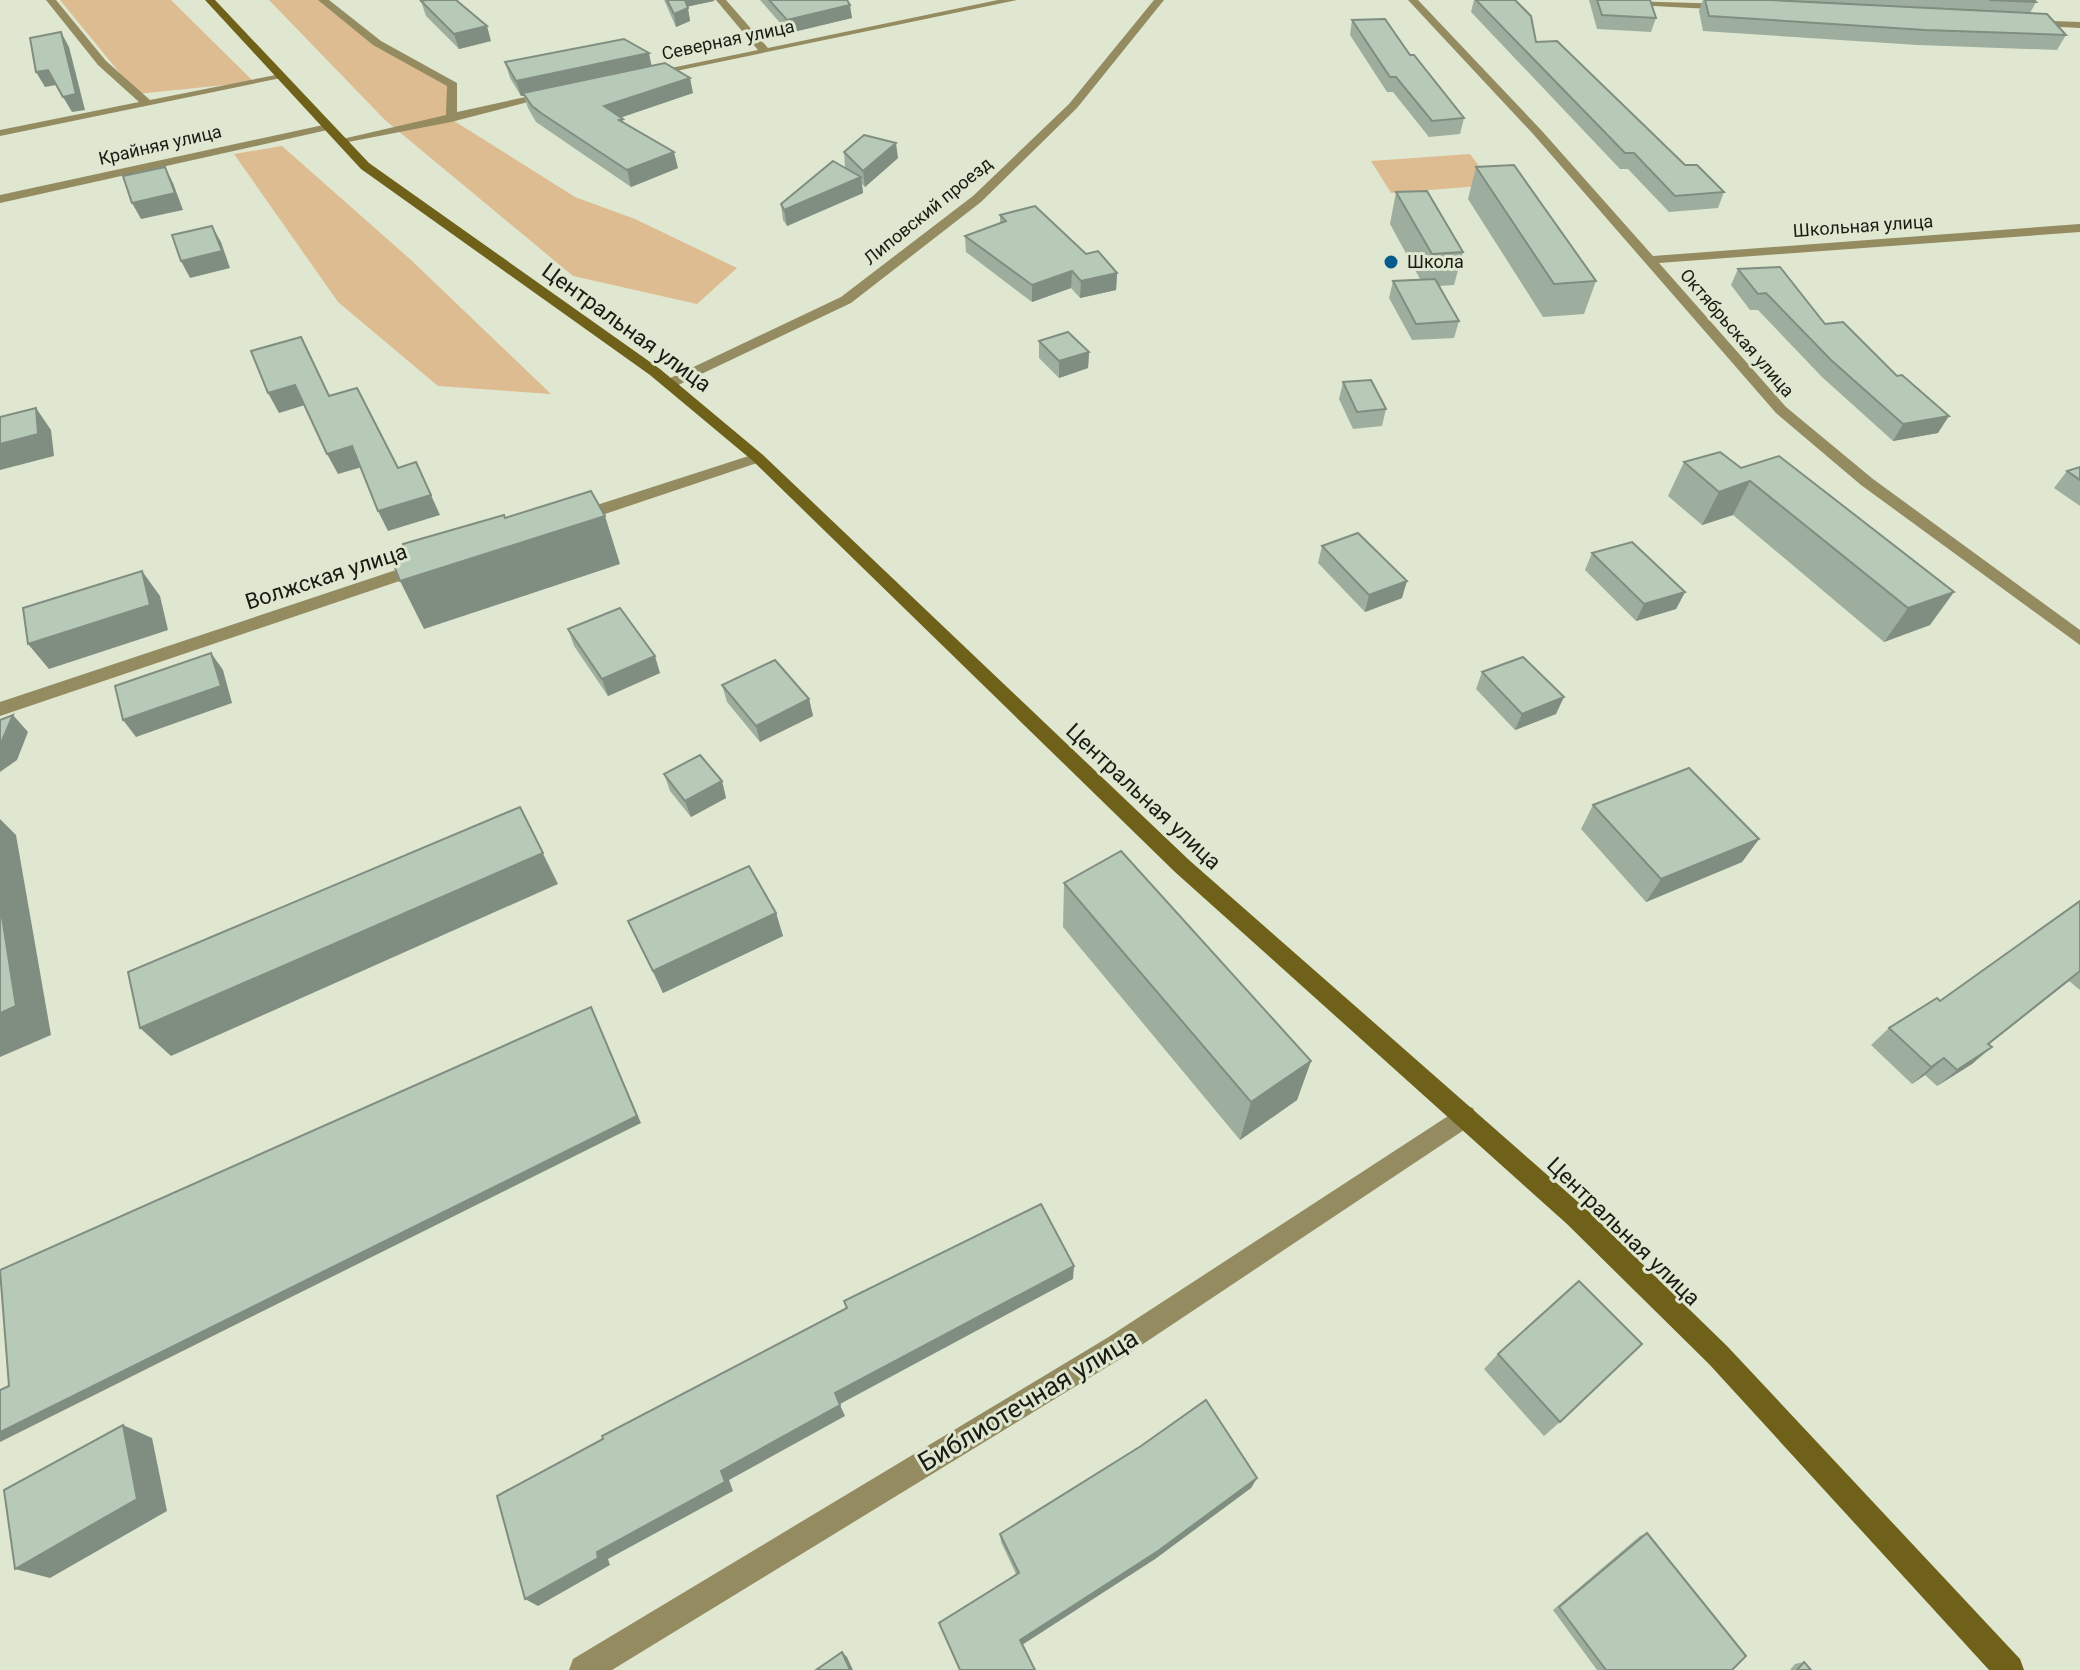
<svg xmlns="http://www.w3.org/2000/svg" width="2080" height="1670" viewBox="0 0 2080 1670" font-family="Roboto,sans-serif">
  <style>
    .green { fill: #ddbc91 }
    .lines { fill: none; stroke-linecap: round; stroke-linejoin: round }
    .minor { fill: #948b61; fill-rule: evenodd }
    .secondary { fill: #6f6119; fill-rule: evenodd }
    .wall { fill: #9dae9e }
    .shaded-wall { fill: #808d81 }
    .building { fill: #b7cab8; stroke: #808d81; stroke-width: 2 }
    .poi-dot { fill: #045b8d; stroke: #dfe7d0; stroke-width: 3 }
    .labels { text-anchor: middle; stroke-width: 6; stroke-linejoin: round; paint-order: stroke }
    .far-street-label { font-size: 18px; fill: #1a1c14; stroke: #dfe7d0 }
    .far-poi-label { font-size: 18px; fill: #1a1c14; stroke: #dfe7d0; text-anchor: start }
    .street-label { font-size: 22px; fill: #1a1c14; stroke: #dfe7d0 }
    .near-street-label { font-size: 26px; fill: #1a1c14; stroke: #dfe7d0 }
  </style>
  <rect width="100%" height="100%" fill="#dfe7d0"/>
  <g class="green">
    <path d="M60,0H171L254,82L137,94Z"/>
    <path d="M269,0H320L377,43L453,85L451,119L575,197L635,219L737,268L697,304L573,276L385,120Z"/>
    <path d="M282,146L411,260L551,394L438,386L338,302L234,154Z"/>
    <path d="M1470,154L1493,185L1391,193L1371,161Z"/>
  </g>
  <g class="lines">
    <g class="minor">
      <path d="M46,0H56L106,61L150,100L281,74L286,77L0,136V130L139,102L98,65Z"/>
      <path d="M318,0H329L381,41L457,83V112L553,91L559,94L451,122L338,144V140L446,115L447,86L373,45Z"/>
      <path d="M716,0H726L768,48L998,0H1017L647,77V73L758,50Z"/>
      <path d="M1154,0H1164L1077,108L981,202L851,303L674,387H664V381L841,297L973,196L1069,104Z"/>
      <path d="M1408,0H1418L1542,131L1653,256L2080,224V232L1659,263L1786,407L1873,479L2080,630V645L1861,485L1776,413L1534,135Z"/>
      <path d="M1592,0L1729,4L1734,7L1729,10L1597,3Z"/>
      <path d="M2028,20L2080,22V28L2024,25L2023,23Z"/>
      <path d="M328,124L334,127L332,129L0,203V195Z"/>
      <path d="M758,453L763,455V461L581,522H569L567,518L569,514Z"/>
      <path d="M423,561L431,567L429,571L0,716V702Z"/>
      <path d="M1465,1105L1473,1108L1477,1116L1473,1124L1125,1356L612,1670H569L573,1659L1107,1338Z"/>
    </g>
    <path class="secondary" d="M205,0H215L369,163L660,369L763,455L1189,860L1585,1208L1727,1346L2020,1659L2024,1670H1989L1709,1364L1567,1224L1175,872L753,461L650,375L361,169Z"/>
  </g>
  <g class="wall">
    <path d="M664,0H714V1L687,6L690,21L676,27Z"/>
    <path d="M760,0H847L852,18L789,33Z"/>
    <path d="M1474,0H1515L1536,42L1685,165L1724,192L1718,208L1669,212L1628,169H1620L1471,12Z"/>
    <path d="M1589,0H1650L1656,18L1651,32L1597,29Z"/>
    <path d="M1703,0H2034L2036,2L2030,13L2066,35L2057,50L1918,45L1703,31L1699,11Z"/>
    <path d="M421,1L491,41L459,49L426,16Z"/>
    <path d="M1352,20L1410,55L1464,118L1460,134L1429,137L1393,92H1387L1350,35Z"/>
    <path d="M505,62L652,66L693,93L621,117L625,124L678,168L631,187L536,122L528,108L524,96H521L510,78Z"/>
    <path d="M844,152L898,158L865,187L862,184L863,193L787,226L783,220L781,204L845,168Z"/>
    <path d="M1476,167L1596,281L1584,314L1543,317L1468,199Z"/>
    <path d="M1396,192L1463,252L1454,285L1439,286L1459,321L1454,338L1412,340L1389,298L1393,281L1420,279L1390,224Z"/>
    <path d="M1000,215L1086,254L1117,273L1116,290L1080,298L1071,288L1032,302L966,252L965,236L1000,223Z"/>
    <path d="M1738,269L1825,324L1897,376L1938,433L1893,441L1822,377L1758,310H1750L1731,285Z"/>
    <path d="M1039,341L1089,352L1088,368L1059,378L1039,358Z"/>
    <path d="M1343,382L1386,409L1382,426L1353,429L1339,399Z"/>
    <path d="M1720,452L1930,625L1884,642L1733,515L1702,525L1668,496L1684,462Z"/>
    <path d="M2080,467V506L2054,488L2067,471Z"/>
    <path d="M1322,546L1402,598L1365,612L1318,563Z"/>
    <path d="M1592,553L1685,592L1676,609L1636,621L1585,570Z"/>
    <path d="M568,629L660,673L608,696L574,646Z"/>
    <path d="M1482,672L1556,714L1515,730L1476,689Z"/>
    <path d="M722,685L809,699L813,716L760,742L727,702Z"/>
    <path d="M664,774L722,781L726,798L691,817L670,791Z"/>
    <path d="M1593,805L1759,839L1742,862L1646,902L1581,829Z"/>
    <path d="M1064,883L1311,1061L1297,1100L1240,1140L1063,927Z"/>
    <path d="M2080,901V990L2069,981L1989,1044L1972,1064L1937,1086L1925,1075L1912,1084L1871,1045L1889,1028L1940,1001Z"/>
    <path d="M776,913L783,936L663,993L628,921Z"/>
    <path d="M1498,1354L1560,1422L1544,1436L1484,1369Z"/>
    <path d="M1257,1478L1251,1488L1155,1559L1022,1645L960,1670L1016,1574L1001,1542L1000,1534Z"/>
    <path d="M1647,1533L1732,1670H1597L1553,1610L1640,1536Z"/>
    <path d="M1804,1662L1811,1670H1790L1795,1664Z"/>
  </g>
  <g class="shaded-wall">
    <path d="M685,0H714V1L686,7Z"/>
    <path d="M850,5L852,18L789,33L787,20Z"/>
    <path d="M688,8L690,21L676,27L674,14Z"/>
    <path d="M487,26L491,41L459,49L454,34Z"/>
    <path d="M61,32L69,47L85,110L72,112L63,97Z"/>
    <path d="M649,53L652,68L523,93L524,96H521L516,81Z"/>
    <path d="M48,70L56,85L45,87L36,72Z"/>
    <path d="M690,78L693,93L608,122L604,106Z"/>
    <path d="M896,143L898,158L865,187L863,171Z"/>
    <path d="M674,152L678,168L631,187L627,170Z"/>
    <path d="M165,167L173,183L183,210L141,219L132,203Z"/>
    <path d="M861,177L863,193L787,226L784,210Z"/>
    <path d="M212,226L221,242L230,268L190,278L181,261Z"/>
    <path d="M1072,271L1071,288L1032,302V285Z"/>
    <path d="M1117,273L1116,290L1080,298L1081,281Z"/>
    <path d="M1089,352L1088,368L1059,378V361Z"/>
    <path d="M295,385L305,405L279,413L268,393Z"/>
    <path d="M36,408L51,430L54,456L0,470V444Z"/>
    <path d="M1949,416L1938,433L1893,441L1903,424Z"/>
    <path d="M352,446L362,467L338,474L327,454Z"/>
    <path d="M1750,481L1733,515L1702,525L1719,492Z"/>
    <path d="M431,495L440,515L388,531L378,511Z"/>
    <path d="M605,516L620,564L424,629L400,581Z"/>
    <path d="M142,571L160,596L168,630L49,669L28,644Z"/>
    <path d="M1407,581L1402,598L1365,612L1369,595Z"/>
    <path d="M1685,592L1676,609L1636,621L1644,604Z"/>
    <path d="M1954,592L1930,625L1884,642L1908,608Z"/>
    <path d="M211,653L223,670L232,703L136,737L123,720Z"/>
    <path d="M655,656L660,673L608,696L602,679Z"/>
    <path d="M1564,697L1556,714L1515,730L1522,714Z"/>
    <path d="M809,699L813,716L760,742L756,726Z"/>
    <path d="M13,715L28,732L17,760L0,772V744Z"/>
    <path d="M722,781L726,798L691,817L685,801Z"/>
    <path d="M520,807L558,884L171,1056L140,1028Z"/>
    <path d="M0,819L16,835L51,1035L0,1057Z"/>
    <path d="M1759,839L1742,862L1646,902L1661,879Z"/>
    <path d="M776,913L783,936L663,993L653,971Z"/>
    <path d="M2080,971L2069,981L1969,1060L1988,1044Z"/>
    <path d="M591,1007L641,1123L0,1442V1432Z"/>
    <path d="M1992,1047L1972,1064L1937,1086L1957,1070Z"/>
    <path d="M1944,1058L1925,1075L1912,1084L1931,1067Z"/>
    <path d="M1311,1061L1297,1100L1240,1140L1251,1102Z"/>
    <path d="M1074,1266L1073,1279L840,1404L835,1393Z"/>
    <path d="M840,1405L845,1416L729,1480L733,1491L608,1559L610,1565L538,1606L525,1599L721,1471Z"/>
    <path d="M123,1425L152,1438L167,1511L50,1578L15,1569Z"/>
    <path d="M1257,1478L1251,1488L1155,1559L1020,1646V1640Z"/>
    <path d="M842,1652L847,1657L853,1670H850Z"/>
  </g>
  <g class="building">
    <path d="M427,0H456L487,26L454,34L421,1Z"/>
    <path d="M667,0H685L688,8L674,14Z"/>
    <path d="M769,0H847L850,5L787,20Z"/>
    <path d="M1476,0H1515L1531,16L1536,42L1557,41L1685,165H1697L1724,192L1675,196L1634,153H1625Z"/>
    <path d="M1597,0H1650L1656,18L1602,15Z"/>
    <path d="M1705,0H1770L2047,14L2066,35L1925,30L1709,16Z"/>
    <path d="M1989,0H2034L2036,2Z"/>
    <path d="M1385,19L1410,55H1414L1464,118L1432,121L1396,77H1390L1352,20Z"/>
    <path d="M61,32L76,94L63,97L48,70L36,72L30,38Z"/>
    <path d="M624,39L649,53L516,81L505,62Z"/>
    <path d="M665,63L690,78L604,106L623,119L619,120L674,152L627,170L541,113L532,106L523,93Z"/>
    <path d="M864,135L896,143L863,171L844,152Z"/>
    <path d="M833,161L861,177L784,210L781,204Z"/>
    <path d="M1514,165L1596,281L1554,284L1476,167Z"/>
    <path d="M165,167L175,193L132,203L123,176Z"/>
    <path d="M1427,191L1463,252L1432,254L1396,192Z"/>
    <path d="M1035,206L1086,254L1098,251L1117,273L1081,281L1072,271L1032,285L965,236L1006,221L1000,215Z"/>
    <path d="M212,226L222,251L181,261L172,235Z"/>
    <path d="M1780,267L1825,324L1843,322L1897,376L1902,375L1949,416L1903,424L1831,360L1766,293L1758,294L1738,269Z"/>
    <path d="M1435,279L1459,321L1416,324L1393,281Z"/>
    <path d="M1068,332L1089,352L1059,361L1039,341Z"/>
    <path d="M301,337L329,396L357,388L398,468L416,462L431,495L378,511L352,446L327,454L295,385L268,393L251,351Z"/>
    <path d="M1371,380L1386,409L1357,412L1343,382Z"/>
    <path d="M36,408L38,434L0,444V417Z"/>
    <path d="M1720,452L1741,468L1779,456L1954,592L1908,608L1750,481L1719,492L1684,462Z"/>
    <path d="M2080,467V480L2067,471Z"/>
    <path d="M591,491L605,516L400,581L389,552L404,548L403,544L504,515L505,518Z"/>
    <path d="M1358,533L1407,581L1369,595L1322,546Z"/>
    <path d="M1632,542L1685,592L1644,604L1592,553Z"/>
    <path d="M142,571L150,605L28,644L23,608Z"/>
    <path d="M620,608L655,656L602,679L568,629Z"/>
    <path d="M211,653L221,686L123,720L115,686Z"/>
    <path d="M1523,657L1564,697L1522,714L1482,672Z"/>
    <path d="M775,660L809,699L756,726L722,685Z"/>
    <path d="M13,715L1,743L0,744V720Z"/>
    <path d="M700,755L722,781L685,801L664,774Z"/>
    <path d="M1689,768L1759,839L1661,879L1593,805Z"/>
    <path d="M520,807L543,853L140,1028L128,972Z"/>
    <path d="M1121,851L1311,1061L1251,1102L1064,883Z"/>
    <path d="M749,866L776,913L653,971L628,921Z"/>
    <path d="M2080,901V971L1988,1044L1992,1047L1957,1070L1944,1058L1931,1067L1889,1028L1937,998L1940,1001Z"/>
    <path d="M0,904L16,1006L0,1013Z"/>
    <path d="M591,1007L637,1116L0,1432V1390L9,1386L0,1270Z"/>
    <path d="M1041,1204L1074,1266L835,1393L840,1405L721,1471L725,1482L597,1552L598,1558L525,1599L497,1496L603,1439L602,1436L847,1308L844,1301Z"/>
    <path d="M1579,1281L1642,1344L1560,1422L1498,1354Z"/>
    <path d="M1206,1400L1257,1478L1158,1551L1020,1640L1035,1670H960L939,1623L1019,1573L1000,1534L1141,1446Z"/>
    <path d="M123,1425L137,1499L15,1569L4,1490Z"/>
    <path d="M1647,1533L1746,1656L1732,1670H1606L1559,1607Z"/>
    <path d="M842,1652L850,1670H816Z"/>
    <path d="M1804,1662L1811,1670H1797Z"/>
  </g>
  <circle class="poi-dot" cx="1391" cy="262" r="8"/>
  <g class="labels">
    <g class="far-street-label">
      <text transform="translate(728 40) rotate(-12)" y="6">Северная улица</text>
      <text transform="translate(160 145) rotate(-13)" y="6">Крайняя улица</text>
      <text transform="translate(928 211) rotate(-39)" y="6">Липовский проезд</text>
      <text transform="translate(1863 226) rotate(-4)" y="6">Школьная улица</text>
      <text transform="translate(1737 333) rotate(49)" y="6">Октябрьская улица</text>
    </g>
    <g class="far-poi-label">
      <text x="1407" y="268">Школа</text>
    </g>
    <g class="street-label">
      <text transform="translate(627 327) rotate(36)" y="8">Центральная улица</text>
      <text transform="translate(326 576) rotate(-18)" y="8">Волжская улица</text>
      <text transform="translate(1144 796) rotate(43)" y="8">Центральная улица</text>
      <text transform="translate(1624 1231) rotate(44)" y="8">Центральная улица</text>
    </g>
    <g class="near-street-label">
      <text transform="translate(1028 1400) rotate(-31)" y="9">Библиотечная улица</text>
    </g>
  </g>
</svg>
